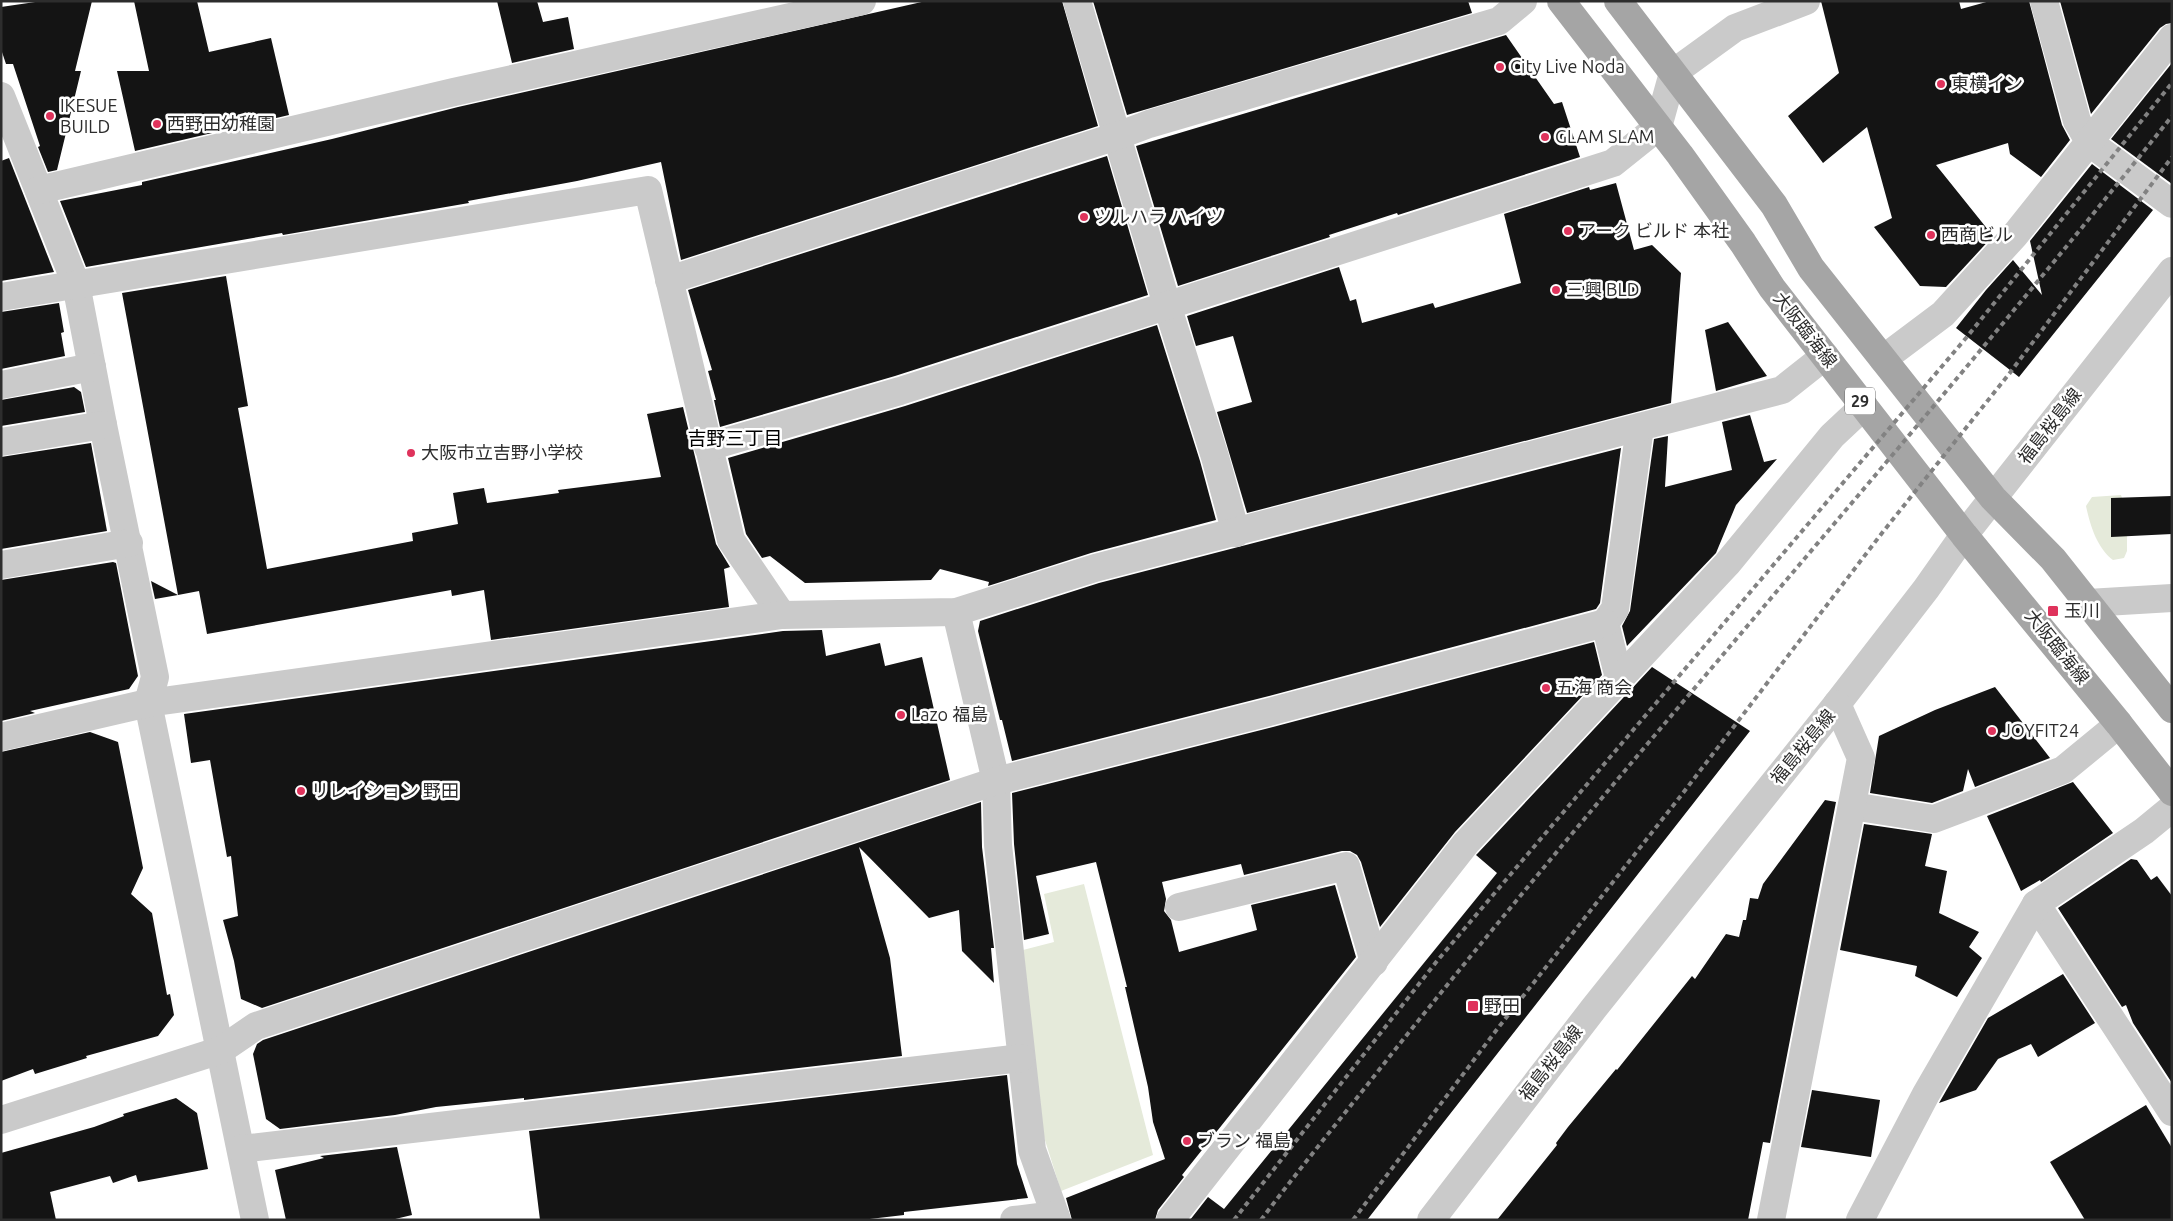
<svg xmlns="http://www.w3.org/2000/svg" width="2173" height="1221" viewBox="0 0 2173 1221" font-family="Ubuntu,'Noto Sans JP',sans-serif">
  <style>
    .green { fill: #e5eada }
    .building { fill: #141414 }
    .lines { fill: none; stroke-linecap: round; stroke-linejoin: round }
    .minor { stroke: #cacaca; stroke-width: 28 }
    .major { stroke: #a5a5a5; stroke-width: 28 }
    .rail { stroke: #828282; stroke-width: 4; stroke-dasharray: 5 4; stroke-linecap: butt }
    .poi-dot { fill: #df335c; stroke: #fff; stroke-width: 2 }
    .labels { text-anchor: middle; stroke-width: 5; stroke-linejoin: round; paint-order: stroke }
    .shield { fill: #fff; stroke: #6c6c6c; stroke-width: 1 }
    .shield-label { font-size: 16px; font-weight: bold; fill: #2d2d2d }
    .poi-label { font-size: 18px; fill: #2d2d2d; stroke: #fff; text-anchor: start }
    .street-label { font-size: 18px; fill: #2d2d2d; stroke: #fff }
    .neighbourhood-label { font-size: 19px; fill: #000; stroke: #fff }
  </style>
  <rect width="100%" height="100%" fill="#fff"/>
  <g class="green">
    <path d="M2121,495L2122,498L2111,499V536H2127V551L2124,558L2113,560C2097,548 2090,525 2086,506L2092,497Z"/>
    <path d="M1084,884L1153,1155L1061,1191L1044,1137L1023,950L1054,942L1044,894Z"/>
  </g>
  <g class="building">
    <path d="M42,1H92L75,71H81L57,170L48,172L38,147L40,146L13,64H6L1,49V7Z"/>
    <path d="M134,1H197L209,52L271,38L289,115L135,151L117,71H149Z"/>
    <path d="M497,1H537L543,22L568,17L574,49L512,63Z"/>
    <path d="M926,1H1062L1098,126L681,260L661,162L577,181L468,201L469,203L283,235L282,233L86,267L60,201L142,185V182L332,139L458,107Z"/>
    <path d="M1093,1H1468L1472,13L1127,115Z"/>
    <path d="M1821,1H1959L1961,9L1990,1H2029L2062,125L2070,140L2041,177L2010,154L2008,143L1936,165L1993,236L1946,287L1920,286L1874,227L1892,218L1867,127L1823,163L1788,116L1839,73Z"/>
    <path d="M2060,1H2172V23L2166,24L2160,28L2091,114Z"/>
    <path d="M1506,35L1554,104L1562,102L1580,157L1398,215L1397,213L1329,235L1330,237L1178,286L1136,146Z"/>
    <path d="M2172,63V184L2111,139Z"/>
    <path d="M1107,156L1148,295L895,376L720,427L714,400H716L708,371L712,370L688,290Z"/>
    <path d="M9,158L54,272L1,281V161Z"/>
    <path d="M2092,164L2153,210L2019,377L1956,328L1986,290L2013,260L2042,295L2030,241Z"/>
    <path d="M1616,183L1634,250L1652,245L1681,273L1671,403L1247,513L1217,412L1252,402L1233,336L1196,346L1187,316L1339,267L1350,301L1356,299L1362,323L1433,303L1435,308L1521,283L1504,214L1589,187L1590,190Z"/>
    <path d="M226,276L248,406L238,408L267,569L413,541L412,533L458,524L453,493L484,488L487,503L559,493L558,490L661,477L647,414L683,407L716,544L730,567L724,569L729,607L491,640L484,590L452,596L451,590L207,634L199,591L178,595L122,293Z"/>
    <path d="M59,303L64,332L61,333L65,356L1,369V312Z"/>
    <path d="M1728,322L1767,376L1716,391L1705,330Z"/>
    <path d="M1157,325L1200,461L1216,520L1091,553L988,586L989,582L940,569L931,580L805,583L770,556L762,558L746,534L728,458L905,406Z"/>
    <path d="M74,387L81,392L85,412L1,426V400Z"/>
    <path d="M1750,415L1764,462L1777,459L1736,505L1716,553L1627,646L1622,626L1630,611L1654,439L1668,436L1665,487L1732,470L1722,422Z"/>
    <path d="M91,443L107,531L1,549V457Z"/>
    <path d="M1621,448L1600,603L1596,609L1265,697L1012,761L1002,720H1000L978,631L980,621L1099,583Z"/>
    <path d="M2172,496V534L2111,537V498Z"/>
    <path d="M113,562L116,563L138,676L129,689L30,711L35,713L1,721V580Z"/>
    <path d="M151,581L178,595L155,599Z"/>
    <path d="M822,630L826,656L880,643L885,666L922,657L950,780L262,1008L241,999L234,961L223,920L238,916L231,856L227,857L210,760L191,763L184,714L783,631Z"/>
    <path d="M1594,642L1602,675L1455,832L1380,927L1361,862L1357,855L1350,851H1342L1244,875L1241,864L1162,882L1166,899L1164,911L1171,920L1179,952L1257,930L1251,905L1335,885L1356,957L1182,1175L1184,1177L1158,1210L1155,1220H1072L1066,1198L1165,1159L1153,1122L1148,1087L1125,987H1127L1096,862L1036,876L1049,934L1024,940L1014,844L1012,793L1273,727Z"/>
    <path d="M1652,667L1750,731L1367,1220H1190L1208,1197L1224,1209L1497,873L1476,855L1478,853Z"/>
    <path d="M1995,687L2050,758L1975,787L1968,769L1963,791L1932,803L1870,793L1879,736L1935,710Z"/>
    <path d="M90,732L118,742L143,868L131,894L152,913L167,995L170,994L174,1015L158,1036L86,1056L87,1058L35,1074L33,1069L1,1081V752Z"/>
    <path d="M2073,782L2113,833L2041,882L2040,880L2021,891L1987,816Z"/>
    <path d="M1825,800L1836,802L1770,1143L1763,1142L1748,1220H1497L1557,1145L1556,1143L1568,1127L1616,1069L1617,1070L1692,976L1695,979L1726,934L1739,937L1743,920H1746L1750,898L1758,899L1763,884Z"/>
    <path d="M981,802L982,847L994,948H991L994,983L962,951L959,910L929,918L859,847L890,958L902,1056L524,1100V1098L436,1107L395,1115L280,1129L266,1119L253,1054L257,1044L263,1040Z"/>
    <path d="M1864,824L1932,834L1925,866L1947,871L1939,913L1979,932L1969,947L1982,958L1957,997L1915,976L1917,966L1840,950Z"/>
    <path d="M2131,859L2137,860L2151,880L2157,876L2172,896V1083L2133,1023L2126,1005L2122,1007L2058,908Z"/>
    <path d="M2063,974L2095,1023L2038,1057L2031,1044L1998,1059L1976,1090L1939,1103L1988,1018Z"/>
    <path d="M1007,1075L1017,1164L1028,1198L904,1212V1215L861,1220H540L529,1131Z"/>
    <path d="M1812,1090L1880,1100L1871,1157L1801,1147Z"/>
    <path d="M176,1098L197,1113L208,1169L138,1182L136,1175L113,1183L110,1176L50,1192L56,1220H1V1153L94,1127L124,1116L123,1114Z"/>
    <path d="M2146,1105L2172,1148V1220H2085L2050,1162Z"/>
    <path d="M397,1147L412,1215L391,1220H286L275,1170L324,1158L320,1156Z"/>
  </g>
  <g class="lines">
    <g class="minor">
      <path d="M1077,1L1167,305L1215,457L1236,533"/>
      <path d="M2044,1L2077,121L2090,143L2172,204"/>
      <path d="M1,96L76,284L103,425L155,677L148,703L255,1220"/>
      <path d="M39,190L454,92L862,1"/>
      <path d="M669,280L1117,136L1149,124L1499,21L1523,1"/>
      <path d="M1,297L648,190L731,540L782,615"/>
      <path d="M1883,359L1943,314L2015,235L2172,38"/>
      <path d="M1,385L92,367"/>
      <path d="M1,442L103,425"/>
      <path d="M708,447L900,391L1613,163L1658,127L1673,73L1735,28L1806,1"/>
      <path d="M1,565L129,543"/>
      <path d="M2088,603L2172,598"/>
      <path d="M956,612L996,781L998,845L1032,1150L1057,1220"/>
      <path d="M1619,678L1605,623L1615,609L1640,427"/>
      <path d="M1,737L148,703L782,615L956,612L1095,568L1782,390L1825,356"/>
      <path d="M1852,806L1934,819L2063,770L2119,724"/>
      <path d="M2036,904L2172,1112"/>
      <path d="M1179,907L1346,866L1374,962"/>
      <path d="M1,1120L221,1050L256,1026L996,781L1269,712L1605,623"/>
      <path d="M241,1149L1021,1058"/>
      <path d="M1014,1220L1055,1215"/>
      <path d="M1170,1220L1466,843L1727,564L1832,436L1864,406"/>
      <path d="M1431,1220L1594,1008L1837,704L1926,589L1964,535L2172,271"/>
      <path d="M1771,1220L1861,758L1837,704"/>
      <path d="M1860,1220L1926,1094L2036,904L2144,831L2172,808"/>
    </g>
    <g class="major">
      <path d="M1561,1L1680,155L1743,243L1772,288L1964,535L2119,724L2172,792"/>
      <path d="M1618,1L1774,205L1811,268L1993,498L2053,559L2172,709"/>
    </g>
    <g class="rail">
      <path d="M1234,1220L1437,961L1966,338L2172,83"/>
      <path d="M1261,1220C1303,1164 1347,1111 1390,1056C1644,738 1918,435 2172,116"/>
      <path d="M1353,1220L1498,1028L1683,793L1882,533L2009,374L2172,157"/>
    </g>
  </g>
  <g class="poi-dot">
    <circle cx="1500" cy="67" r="5"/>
    <circle cx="1941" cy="84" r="5"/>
    <circle cx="50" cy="116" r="5"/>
    <circle cx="157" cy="124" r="5"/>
    <circle cx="1545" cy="137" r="5"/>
    <circle cx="1084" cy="217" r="5"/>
    <circle cx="1568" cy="231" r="5"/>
    <circle cx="1931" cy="235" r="5"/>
    <circle cx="1556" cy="290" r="5"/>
    <circle cx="411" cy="453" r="5"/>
    <rect x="2047" y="605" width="12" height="12" rx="2.5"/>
    <circle cx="1546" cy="688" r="5"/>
    <circle cx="901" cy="715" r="5"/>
    <circle cx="1992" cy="731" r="5"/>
    <circle cx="301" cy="791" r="5"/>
    <rect x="1467" y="1000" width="12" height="12" rx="2.5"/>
    <circle cx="1187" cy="1141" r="5"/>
  </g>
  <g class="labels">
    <rect class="shield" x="1845" y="387.5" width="30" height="27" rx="4"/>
    <g class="shield-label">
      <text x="1860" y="407">29</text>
    </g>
    <g class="poi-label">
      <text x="1510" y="73">City Live Noda</text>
      <text x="1951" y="90">東横イン</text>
      <text x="60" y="112">IKESUE<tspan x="60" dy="21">BUILD</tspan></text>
      <text x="167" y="130">西野田幼稚園</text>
      <text x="1555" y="143">GLAM SLAM</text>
      <text x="1094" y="223">ツルハラ ハイツ</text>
      <text x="1578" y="237">アーク ビルド 本社</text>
      <text x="1941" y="241">西商ビル</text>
      <text x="1566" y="296">三興 BLD</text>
      <text x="421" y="459">大阪市立吉野小学校</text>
      <text x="2064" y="617">玉川</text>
      <text x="1556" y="694">五海 商会</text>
      <text x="911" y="721">Lazo 福島</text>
      <text x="2002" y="737">JOYFIT24</text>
      <text x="311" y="797">リレイション 野田</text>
      <text x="1484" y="1012">野田</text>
      <text x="1197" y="1147">ブラン 福島</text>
    </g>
    <g class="street-label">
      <text transform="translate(1805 330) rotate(52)" y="6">大阪臨海線</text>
      <text transform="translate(2050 426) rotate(-52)" y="6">福島桜島線</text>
      <text transform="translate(2057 647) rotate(51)" y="6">大阪臨海線</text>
      <text transform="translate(1803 747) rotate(-51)" y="6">福島桜島線</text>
      <text transform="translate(1551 1063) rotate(-52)" y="6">福島桜島線</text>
    </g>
    <g class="neighbourhood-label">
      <text x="735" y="445">吉野三丁目</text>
    </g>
  </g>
  <rect width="2173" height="1221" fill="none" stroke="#2d2d2d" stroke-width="5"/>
</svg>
